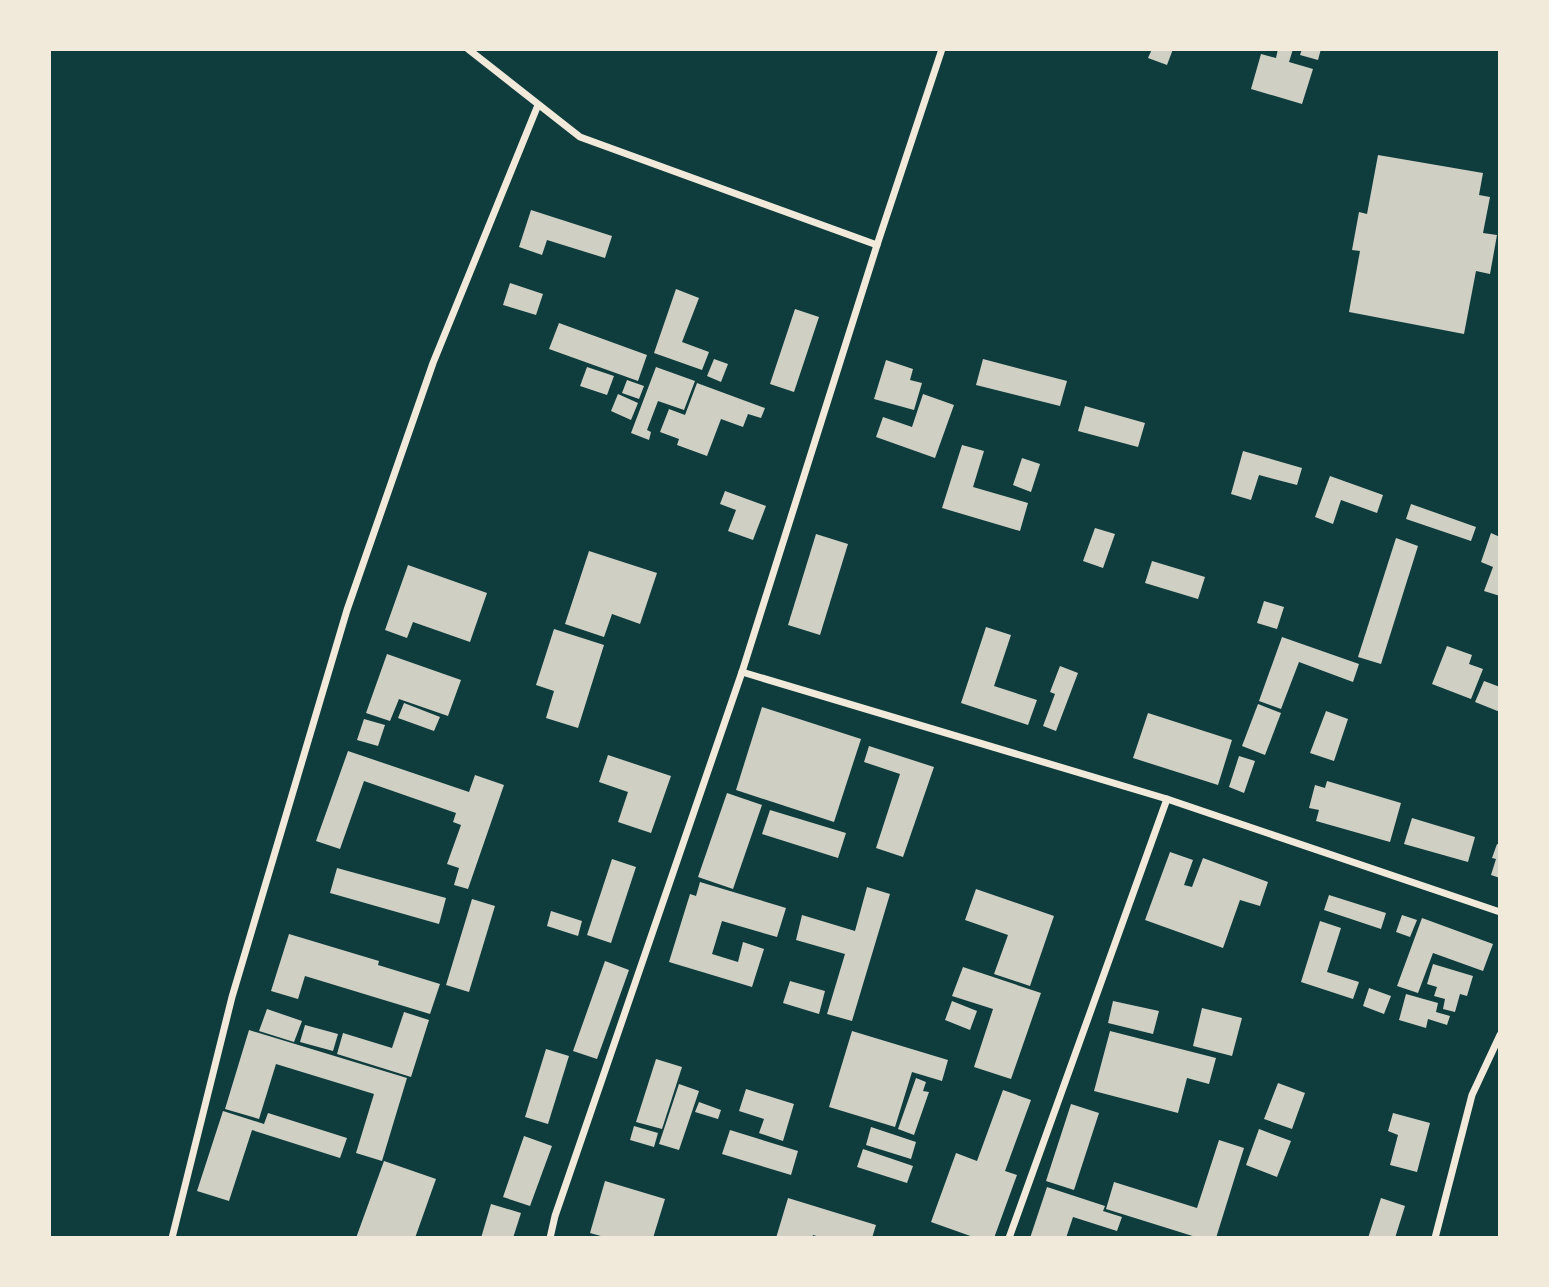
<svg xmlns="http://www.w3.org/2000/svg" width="1549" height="1287" viewBox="0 0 1549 1287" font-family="'Nunito Sans',sans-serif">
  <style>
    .building { fill: #cfcfc3 }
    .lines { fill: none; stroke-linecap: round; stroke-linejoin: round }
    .minor { stroke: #f1e9da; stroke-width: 7 }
  </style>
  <rect width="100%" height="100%" fill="#0f3d3e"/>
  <g class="building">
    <path d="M1152,49H1173L1167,65L1148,58Z"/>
    <path d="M1278,49H1293L1289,62L1313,69L1302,104L1251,89L1261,54L1276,58Z"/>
    <path d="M1302,49H1321L1318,60L1300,55Z"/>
    <path d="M1378,155L1483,173L1479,195L1490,197L1483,233L1497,235L1490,274L1476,271L1464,334L1349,312L1360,251L1352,250L1359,212L1367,214Z"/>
    <path d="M531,210L612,236L605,258L547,240L542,255L519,247Z"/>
    <path d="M510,283L543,294L536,315L503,305Z"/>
    <path d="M676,289L699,298L682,342L709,352L702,370L654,353Z"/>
    <path d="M795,309L819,317L794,392L770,384Z"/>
    <path d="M559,323L647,355L638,381L549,349Z"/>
    <path d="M714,359L728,364L721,382L707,376Z"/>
    <path d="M983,359L1067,381L1060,406L976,385Z"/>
    <path d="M886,360L913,369L910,380L922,383L914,410L874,399Z"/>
    <path d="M587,367L614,376L607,395L580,386Z"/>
    <path d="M656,367L695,381L684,410L658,401L647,430L651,432L649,440L631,433Z"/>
    <path d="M627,380L644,386L639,399L622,393Z"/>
    <path d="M697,383L765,408L761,418L748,414L743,427L721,419L707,456L677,445L679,439L660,432L669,409L685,415Z"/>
    <path d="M618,394L638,403L631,420L611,411Z"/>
    <path d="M923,394L954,405L935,458L876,437L883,417L912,427Z"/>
    <path d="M1085,406L1145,423L1138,447L1078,431Z"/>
    <path d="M962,445L984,451L973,487L1028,503L1020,531L942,508Z"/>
    <path d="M1243,451L1302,468L1297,485L1259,475L1251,500L1231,494Z"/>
    <path d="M1022,458L1040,464L1031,492L1013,485Z"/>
    <path d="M1330,476L1383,495L1377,513L1341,500L1333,524L1315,517Z"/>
    <path d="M725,491L766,506L753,540L728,531L736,510L720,504Z"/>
    <path d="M1411,504L1476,527L1471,541L1406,519Z"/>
    <path d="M1095,528L1115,534L1103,568L1083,561Z"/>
    <path d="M1491,533L1500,537V596L1484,591L1493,567L1481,562Z"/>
    <path d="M816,534L848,544L820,635L788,625Z"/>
    <path d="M1396,538L1418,546L1381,664L1358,657Z"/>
    <path d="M589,551L657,573L640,624L612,614L604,637L565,624Z"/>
    <path d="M1152,561L1205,577L1198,599L1145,583Z"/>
    <path d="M408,565L487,593L470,642L413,622L407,638L385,630Z"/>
    <path d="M1264,601L1284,607L1277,629L1257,623Z"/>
    <path d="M986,627L1011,635L994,686L1037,700L1028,725L961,703Z"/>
    <path d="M554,629L604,645L578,728L546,718L554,691L536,685Z"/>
    <path d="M1282,637L1359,664L1353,682L1299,662L1281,709L1259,701Z"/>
    <path d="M1447,646L1472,655L1469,664L1483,669L1471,699L1432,684Z"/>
    <path d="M387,654L461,680L448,716L399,699L390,721L366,713Z"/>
    <path d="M1060,666L1078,673L1056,731L1043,726L1055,694L1050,692Z"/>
    <path d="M1484,681L1500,687V712L1475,702Z"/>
    <path d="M404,703L440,717L434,731L398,718Z"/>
    <path d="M1258,704L1281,713L1265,755L1242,746Z"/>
    <path d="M762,707L861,739L834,822L736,790Z"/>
    <path d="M1326,711L1348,719L1334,761L1310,753Z"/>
    <path d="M1148,713L1232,740L1218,785L1133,758Z"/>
    <path d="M364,719L385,725L378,746L357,740Z"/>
    <path d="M869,746L934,767L903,857L876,848L900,774L864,762Z"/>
    <path d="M348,751L469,792L475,775L504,785L468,889L454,885L459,868L447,864L461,825L453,822L456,813L364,781L340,849L316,841Z"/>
    <path d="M608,755L671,776L651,833L618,822L628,792L599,782Z"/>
    <path d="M1239,756L1255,761L1244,793L1229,787Z"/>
    <path d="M1327,781L1401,803L1390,842L1316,821L1319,810L1309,808L1315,785L1325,788Z"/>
    <path d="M727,793L762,805L733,889L698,877Z"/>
    <path d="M770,810L846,833L838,858L762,834Z"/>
    <path d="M1412,818L1475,837L1468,862L1404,844Z"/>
    <path d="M1497,844L1500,845V878L1491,875L1496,859L1492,858Z"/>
    <path d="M1170,852L1193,860L1184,885L1192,887L1203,858L1268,882L1260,906L1240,900L1223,948L1145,920Z"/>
    <path d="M612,859L636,867L611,943L587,935Z"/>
    <path d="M337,868L446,898L439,924L330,893Z"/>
    <path d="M700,882L786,908L777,937L722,921L712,954L738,962L743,942L764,949L752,987L669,962L690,894L696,896Z"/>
    <path d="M867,887L890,894L852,1021L827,1014L845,954L796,940L802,915L855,931Z"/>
    <path d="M976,889L1054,916L1030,986L994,974L1008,935L965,920Z"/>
    <path d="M1329,895L1386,913L1381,929L1324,910Z"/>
    <path d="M472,899L495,906L469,992L446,985Z"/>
    <path d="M551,911L582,921L578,936L547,926Z"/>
    <path d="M1402,915L1417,920L1410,937L1396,932Z"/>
    <path d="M1422,918L1493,944L1483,971L1433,953L1418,993L1397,986Z"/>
    <path d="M1320,921L1341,928L1327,972L1359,982L1353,999L1301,982Z"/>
    <path d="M289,934L379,961L378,965L440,984L430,1014L305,976L298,999L271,991Z"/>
    <path d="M605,961L629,970L597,1059L573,1051Z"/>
    <path d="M1433,964L1473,976L1467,996L1460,994L1455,1012L1443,1009L1445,999L1434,996L1437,987L1427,984Z"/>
    <path d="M963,967L1041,993L1011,1079L974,1067L993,1009L952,996Z"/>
    <path d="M790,981L825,991L819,1014L783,1003Z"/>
    <path d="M1369,988L1391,996L1384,1014L1363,1006Z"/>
    <path d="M1406,994L1438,1003L1436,1012L1450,1016L1447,1025L1428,1019L1426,1028L1399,1020Z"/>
    <path d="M952,1001L977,1011L970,1030L945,1020Z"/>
    <path d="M1113,1001L1159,1011L1153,1034L1108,1023Z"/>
    <path d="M1202,1008L1242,1018L1232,1056L1193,1046Z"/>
    <path d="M267,1009L302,1021L294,1042L259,1031Z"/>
    <path d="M404,1012L429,1020L411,1077L337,1054L343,1033L392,1048Z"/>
    <path d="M305,1025L338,1034L333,1051L300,1042Z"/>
    <path d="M249,1030L407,1078L382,1161L356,1153L374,1094L276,1064L259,1119L225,1109Z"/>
    <path d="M852,1031L948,1060L942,1081L912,1072L895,1127L829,1107Z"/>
    <path d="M1110,1031L1216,1058L1209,1084L1187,1078L1178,1113L1094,1091Z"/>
    <path d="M546,1049L569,1056L548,1124L525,1117Z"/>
    <path d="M656,1059L682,1067L662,1129L636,1122Z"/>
    <path d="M916,1078L926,1082L923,1091L929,1092L914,1135L898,1129Z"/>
    <path d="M1278,1083L1305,1093L1292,1129L1264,1119Z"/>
    <path d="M679,1084L699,1091L679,1150L659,1144Z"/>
    <path d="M746,1089L794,1104L783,1141L759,1133L764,1119L739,1111Z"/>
    <path d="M1003,1090L1031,1100L1005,1171L1017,1175L994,1238H976L931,1222L956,1153L977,1161Z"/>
    <path d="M699,1102L721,1110L718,1119L695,1112Z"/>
    <path d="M1071,1104L1099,1113L1074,1190L1046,1181Z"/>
    <path d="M223,1111L264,1124L268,1113L347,1138L340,1158L252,1130L229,1201L197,1191Z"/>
    <path d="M1393,1113L1430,1123L1417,1172L1390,1165L1398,1135L1388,1131Z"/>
    <path d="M634,1126L658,1133L654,1147L630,1140Z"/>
    <path d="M871,1127L916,1142L911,1159L866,1145Z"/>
    <path d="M1259,1129L1291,1141L1277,1177L1246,1165Z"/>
    <path d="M730,1130L798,1151L791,1175L722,1154Z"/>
    <path d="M524,1136L552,1146L530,1206L503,1197Z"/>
    <path d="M1219,1140L1244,1148L1216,1238H1199L1106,1209L1114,1182L1197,1208Z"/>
    <path d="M863,1149L913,1166L907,1183L857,1167Z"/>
    <path d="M384,1161L436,1179L415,1238H356Z"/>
    <path d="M605,1181L665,1199L653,1238H608L590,1233Z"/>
    <path d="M1047,1187L1105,1206L1103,1211L1122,1217L1117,1231L1073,1217L1066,1238H1030Z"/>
    <path d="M788,1198L876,1225L872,1238H823L813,1235L812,1238H776Z"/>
    <path d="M1381,1198L1405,1206L1395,1238H1368Z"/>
    <path d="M491,1204L521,1213L513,1238H481Z"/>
  </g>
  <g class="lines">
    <g class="minor">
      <path d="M468,49L580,137L877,245"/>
      <path d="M742,672L1167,799L1500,912"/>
      <path d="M172,1238L232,997L347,610L433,363L538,105"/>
      <path d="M550,1238L555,1216L742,672L877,245L942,49"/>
      <path d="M1009,1238L1167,799"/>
      <path d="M1435,1238L1472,1095L1500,1035"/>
    </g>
  </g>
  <rect width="1549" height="1287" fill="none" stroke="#f1e9da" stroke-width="102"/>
</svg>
